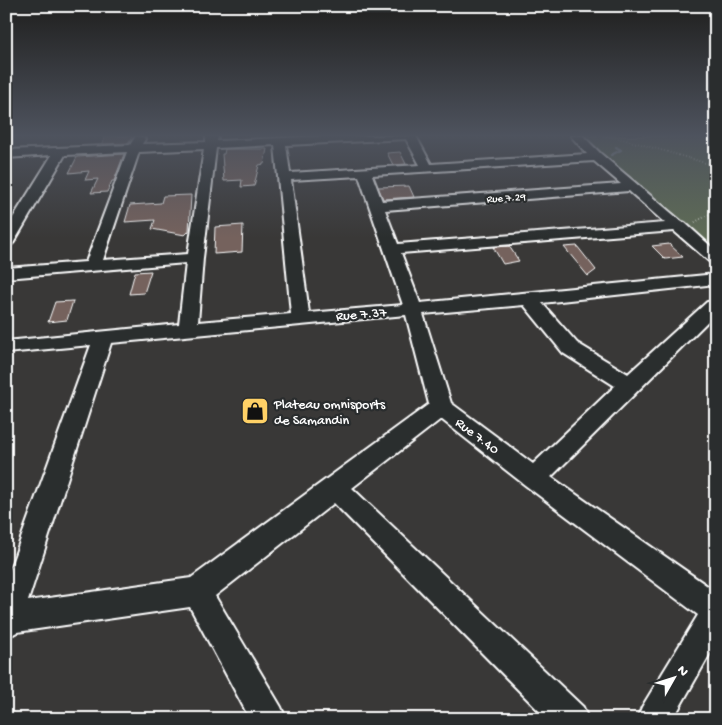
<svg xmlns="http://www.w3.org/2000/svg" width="722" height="725" viewBox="0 0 722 725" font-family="'Gochi Hand',sans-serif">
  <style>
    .green { fill: #5f6c54; stroke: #afb6aa }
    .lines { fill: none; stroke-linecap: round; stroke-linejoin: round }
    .stream { stroke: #95a1aa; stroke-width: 2.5 }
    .building { fill: #75625d; stroke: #fff }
    .minor-casing { stroke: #fff; stroke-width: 4 }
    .path { stroke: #fff; stroke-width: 2; stroke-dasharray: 0.5 2.5; stroke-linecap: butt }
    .minor { fill: #2a2d2e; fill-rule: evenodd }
    .labels { text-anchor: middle; stroke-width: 4.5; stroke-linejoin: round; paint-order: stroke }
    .far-street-label { font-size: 11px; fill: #fff; stroke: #2a2d2e }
    .street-label { font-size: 14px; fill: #fff; stroke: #2a2d2e }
    .poi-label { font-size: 14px; fill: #fff; stroke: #2a2d2e; text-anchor: start }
  </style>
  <rect width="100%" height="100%" fill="#393837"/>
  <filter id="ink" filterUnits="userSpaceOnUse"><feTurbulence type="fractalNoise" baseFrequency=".02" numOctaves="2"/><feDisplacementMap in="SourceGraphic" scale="10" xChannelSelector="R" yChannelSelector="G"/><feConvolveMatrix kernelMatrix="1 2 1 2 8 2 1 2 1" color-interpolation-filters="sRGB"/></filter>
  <g filter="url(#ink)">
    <path class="green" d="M578,136H716V252Z"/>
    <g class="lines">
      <path class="stream" d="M611,155L621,150L616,147"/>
    </g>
    <g class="building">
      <path d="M106,136H132L129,143L102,144Z"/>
      <path d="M225,149H267L264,164L259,165L254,186L241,187L242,180L224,181L222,154H224Z"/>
      <path d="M400,152L406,164L393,165L387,153Z"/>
      <path d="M124,154L114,181H112L107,192L91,193L98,179L85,180L89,171L69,173L77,157Z"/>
      <path d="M409,186L414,197L383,199L378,187Z"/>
      <path d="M191,195L189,231L185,235L152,229L155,220L125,222L130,205L161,203L163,196Z"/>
      <path d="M243,225L242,252L214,254L215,227Z"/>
      <path d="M669,244L683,257L665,259L652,246Z"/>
      <path d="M509,246L519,261L503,264L493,247Z"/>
      <path d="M577,246L596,270L588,276L564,247Z"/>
      <path d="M151,271L144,293L129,294L135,272Z"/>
      <path d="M73,301L67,320L48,322L55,302Z"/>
    </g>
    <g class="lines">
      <g class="minor-casing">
        <path id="minor" d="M136,136L143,137L145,139L142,144L206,142V136H218L217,141L325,136H416L431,164L587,154L571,136H583L601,154L682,222L685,223L716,251V264L710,262L674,231L401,253L420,303L716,274V284L542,303L577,343L628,374L707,302L716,301V313L551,477L716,592V643L673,719H637L642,707L698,615L525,485L441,419L352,488L583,707L588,719H547L334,503L215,596L281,707L286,719H250L190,607L17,632L6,638V580L91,345L6,353V341L179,324L186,263L6,278V268L86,262L127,152L65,155L14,242L11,245L6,247V229L52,155L6,158V150L130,145ZM406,139L420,165L290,173L286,145ZM275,145L291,314L198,322L203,258L216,148ZM204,149L188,254L103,260L139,152ZM594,161L621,184L382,201L372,175ZM359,176L403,305L309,313L291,180ZM629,191L665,223L398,244L385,210ZM524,305L563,353L615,386L533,464L451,403L423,314ZM406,315L429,404L191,578L28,601L111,343Z"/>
      </g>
      <g class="path">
        <path d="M603,136L623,139L716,166"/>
        <path d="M695,222L716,211"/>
      </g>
      <use href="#minor" class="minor"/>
    </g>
  </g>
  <linearGradient id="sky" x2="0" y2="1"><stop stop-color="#1f1f1e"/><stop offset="0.57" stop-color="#4e535e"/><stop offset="1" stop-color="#4e535e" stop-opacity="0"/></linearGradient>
  <rect width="722" height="238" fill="url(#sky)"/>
  <defs>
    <g id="shop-square" transform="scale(1.4375)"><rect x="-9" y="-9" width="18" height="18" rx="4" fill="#ffd166" stroke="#2a2d2e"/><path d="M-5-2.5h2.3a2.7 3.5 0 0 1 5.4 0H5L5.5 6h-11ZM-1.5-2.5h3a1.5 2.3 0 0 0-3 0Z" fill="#111"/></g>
  </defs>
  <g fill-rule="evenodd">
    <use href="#shop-square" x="255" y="411"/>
  </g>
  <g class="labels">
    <g class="far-street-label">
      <text transform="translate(506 197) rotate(-4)" y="4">Rue 7.29</text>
    </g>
    <g class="street-label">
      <text transform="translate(361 313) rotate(-5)" y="5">Rue 7.37</text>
      <text transform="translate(478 435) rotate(37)" y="5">Rue 7.40</text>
    </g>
    <g class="poi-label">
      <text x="274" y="408">Plateau omnisports<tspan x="274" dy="16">de Samandin</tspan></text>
    </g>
  </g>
  <rect width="722" height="725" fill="none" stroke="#2a2d2e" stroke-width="25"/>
  <rect x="12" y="12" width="697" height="700" fill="none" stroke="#fff" stroke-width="2" filter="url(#ink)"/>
  <g transform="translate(674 678) rotate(51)" stroke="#2a2d2e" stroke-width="4" paint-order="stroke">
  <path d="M0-4L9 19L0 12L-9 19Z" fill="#ffffff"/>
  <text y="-8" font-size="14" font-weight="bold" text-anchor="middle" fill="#ffffff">N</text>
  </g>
</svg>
